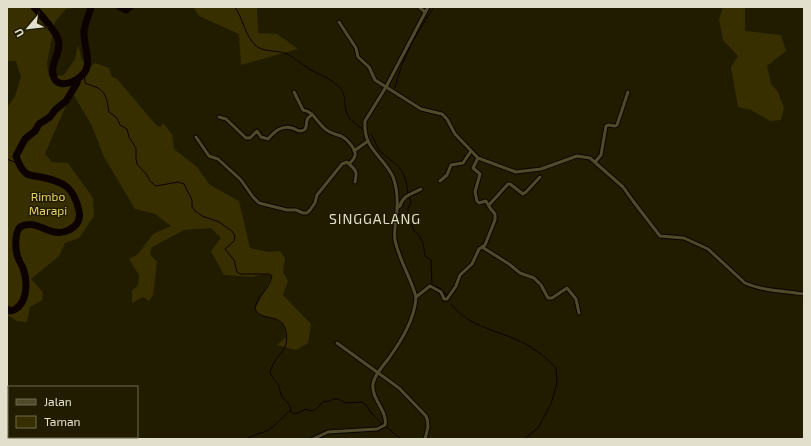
<svg xmlns="http://www.w3.org/2000/svg" width="811" height="446" viewBox="0 0 811 446" font-family="'Exo 2',sans-serif">
  <style>
    .green { fill: #372f00 }
    .lines { fill: none; stroke-linecap: round; stroke-linejoin: round }
    .stream { stroke: #0d0200; stroke-width: 1 }
    .river { stroke: #0d0200; stroke-width: 7 }
    .minor-casing { stroke: #0b0600; stroke-width: 5 }
    .minor { stroke: #504a2b; stroke-width: 3 }
    .labels { text-anchor: middle; stroke-width: 3; stroke-linejoin: round; paint-order: stroke }
    .park-label { font-size: 12px; fill: #e6d26c; stroke: #211c00 }
    .quarter-label { font-size: 14px; letter-spacing: 1px; fill: #e2dfcd; stroke: #211c00 }
  </style>
  <rect width="100%" height="100%" fill="#211c00"/>
  <g class="green">
    <path d="M7,7H82L66,9L55,22L47,63L49,77L64,75L75,59L78,45L82,60L91,66L95,63L109,68L112,77L117,79L157,126L161,127L163,123L172,134L174,149L197,167L210,185L239,201L250,248L268,252L280,251L285,258L283,272L288,281L283,295L311,324L308,343L296,350L277,345L286,337L284,325L277,320L259,314L255,309L272,276L265,274L251,277L224,275L211,251L221,238L211,228L184,230L152,247L150,254L157,262L153,295L149,301L143,297L132,303V291L138,285L139,275L129,259L138,254L153,234L171,226L155,214L135,209L104,157L92,126L72,92L45,154L52,162L68,163L93,198L94,216L79,238L65,243L59,256L31,279L43,292L42,300L30,307L27,322L17,321L7,315V108L15,96L21,77L16,61H7Z"/>
    <path d="M193,7H257L258,33L277,34L298,49L241,65L239,34L199,16Z"/>
    <path d="M723,7H745V31L781,35L786,51L767,66L771,84L778,92L784,108L781,120L770,121L751,110L738,107L731,67L738,56L723,40L719,19Z"/>
  </g>
  <g class="lines">
    <g class="stream">
      <path d="M235,7C243,19 245,35 255,45C262,52 275,50 284,53C292,55 298,62 305,66C316,74 332,78 341,89C346,95 344,104 346,110C348,120 357,125 364,130"/>
      <path d="M84,73L85,83C89,85 94,86 98,88C108,94 107,104 109,112L117,118L120,125L127,129L129,137L136,148V159L137,164L147,175L150,181L156,186L178,182L184,184L192,200V207L195,211L202,216L219,222L232,231L235,236L234,241L225,249L234,260L237,272L240,274H269L272,276C269,291 256,296 255,309C259,320 275,315 282,323C287,328 288,340 285,347C280,356 271,363 270,374L278,384L282,397L288,403L291,408L290,411L295,414L306,409L309,410V411L315,410L323,402L330,401L333,399H338L346,403L362,402L366,405L370,411L380,422L401,439"/>
      <path d="M395,88C401,59 418,31 434,7"/>
      <path d="M371,134C375,139 377,149 382,153C400,168 405,168 408,194"/>
      <path d="M7,159L19,164"/>
      <path d="M409,196L411,203L408,208V215L414,231L419,235L423,243L425,256L431,260L432,285C439,287 444,290 447,296"/>
      <path d="M451,304C470,327 490,328 515,339C530,345 545,356 556,368L557,383L551,404L538,428L524,439"/>
      <path d="M245,439L269,430L290,411"/>
    </g>
    <g class="river">
      <path d="M34,7C40,14 55,30 58,39C63,52 48,64 54,78C60,91 82,79 86,70C91,59 83,44 84,31C85,23 89,15 91,7"/>
      <path d="M120,7L126,10L130,7"/>
      <path d="M7,309L11,311C28,306 28,282 23,268C22,265 20,263 19,260C15,252 14,234 20,227C37,217 51,240 69,230C77,226 81,220 79,211C74,187 64,182 41,177C37,176 31,176 27,174C21,170 18,162 16,156L25,139L35,131L39,124L50,117L55,110L66,101L77,83L78,79"/>
    </g>
    <g class="minor-casing">
      <g id="minor">
        <path d="M419,7L425,12"/>
        <path d="M339,22L356,48L358,57L369,67L375,80L421,109L442,114L447,119L455,134L478,158L516,172L541,169L577,156L590,158L623,187L633,201L660,236L684,238L708,249L745,283C763,291 785,291 804,294"/>
        <path d="M294,92L303,110C314,112 316,121 324,128C329,133 335,134 341,136C347,139 357,150 355,156C354,159 351,162 349,164C357,171 357,172 355,182"/>
        <path d="M219,117L226,119L246,138H250L257,131L261,137L268,139C274,132 281,125 292,128C297,129 298,133 304,130C308,128 305,122 308,118C308,118 312,115 312,114"/>
        <path d="M196,137L209,156L218,159L241,180L253,197L259,203L287,210H296L303,213H307L310,210L315,203L317,195L342,164L347,162L349,164"/>
        <path d="M354,151L368,141"/>
        <path d="M595,162L601,155L606,126L608,125L615,126L617,125L628,92"/>
        <path d="M440,181L447,175L451,165L463,163L471,151"/>
        <path d="M489,205L508,184H510L523,194L526,192L540,177"/>
        <path d="M397,208L400,206C403,195 412,194 421,189"/>
        <path d="M482,247L509,264L520,273L534,278L541,285L548,298H552L567,288L576,299L579,313"/>
        <path d="M416,297L430,286L441,292L444,299H447L456,286L460,275L472,264L479,249L485,245L495,220V214L490,208L486,201L479,203L477,201L475,192L480,174L473,168L478,158"/>
        <path d="M337,343L399,388L426,416C430,424 427,431 425,439"/>
        <path d="M313,439L328,432L377,429L385,425C388,411 371,399 373,384C374,375 383,366 389,358C401,341 415,319 416,297C411,278 399,260 395,240C394,233 395,226 396,219C398,205 398,190 393,177C383,155 363,150 365,121L386,87L428,7"/>
      </g>
    </g>
    <use href="#minor" class="minor"/>
  </g>
  <g class="labels">
    <g class="park-label">
      <text x="48" y="201">Rimbo<tspan x="48" dy="14">Marapi</tspan></text>
    </g>
    <g class="quarter-label">
      <text x="375" y="224">SINGGALANG</text>
    </g>
  </g>
  <rect width="811" height="446" fill="none" stroke="#e2dfcd" stroke-width="16"/>
  <rect x="8" y="386" width="130" height="52" fill="#211c00" stroke="#6e6a52"/>
  <rect x="16" y="399" width="20" height="6" fill="#504a2b" stroke="#6e6a52"/>
  <text x="44" y="406" font-size="12" fill="#e2dfcd">Jalan</text>
  <rect x="16" y="416" width="20" height="12" fill="#372f00" stroke="#6e6a52"/>
  <text x="44" y="426" font-size="12" fill="#e2dfcd">Taman</text>
  <g transform="translate(28 28) rotate(242)" stroke="#211c00" stroke-width="3" paint-order="stroke">
  <path d="M0-3L7 15L0 10L-7 15Z" fill="#e2dfcd"/>
  <text y="-6" font-size="11" font-weight="bold" text-anchor="middle" fill="#e2dfcd">U</text>
  </g>
</svg>
